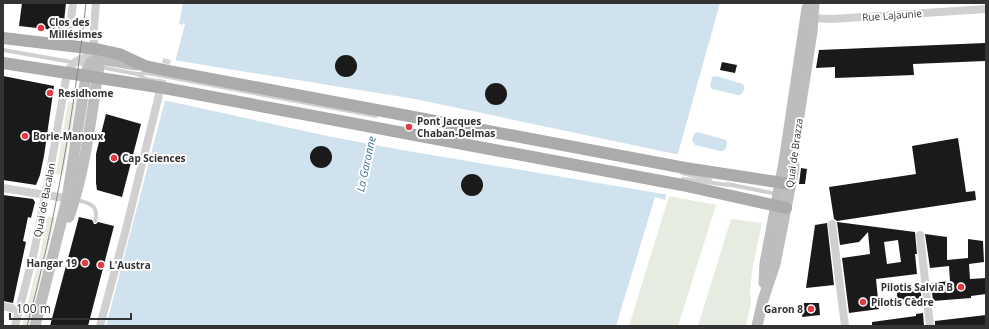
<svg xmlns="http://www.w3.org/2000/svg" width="989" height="329" viewBox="0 0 989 329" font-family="'Open Sans',sans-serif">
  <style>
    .green { fill: #e6ecdf }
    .water { fill: #cfe2ee }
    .pier { fill: #fff }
    .building { fill: #1a1a1a; fill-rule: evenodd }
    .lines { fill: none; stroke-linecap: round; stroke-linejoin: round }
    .street-tunnel { stroke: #d6d6d6; stroke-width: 8; stroke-dasharray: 8 4; stroke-linecap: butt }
    .lane { stroke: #d0d0d0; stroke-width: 4 }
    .street { stroke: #d0d0d0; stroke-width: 8 }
    .secondary { stroke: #bdbdbd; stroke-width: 11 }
    .primary { stroke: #ababab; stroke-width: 12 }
    .tram { stroke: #888; stroke-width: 1 }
    .poi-dot { fill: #e63946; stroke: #fff; stroke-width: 1.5 }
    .labels { text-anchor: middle; stroke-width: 4; stroke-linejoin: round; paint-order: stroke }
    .street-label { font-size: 10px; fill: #333; stroke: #fff }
    .poi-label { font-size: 10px; font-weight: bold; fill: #333; stroke: #fff; text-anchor: start }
    .water-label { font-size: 11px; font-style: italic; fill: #3f7597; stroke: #fff }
  </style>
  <rect width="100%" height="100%" fill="#fff"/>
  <g class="green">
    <path d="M68,102H76L63,175L56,174Z"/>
    <path d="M669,196L716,205L678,326H629Z"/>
    <path d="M48,216L55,218L29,326H22L40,254Z"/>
    <path d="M731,219L762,223L752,271L750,292L751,302L746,326H698Z"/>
  </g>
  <g class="water">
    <path d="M183,3H720L665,200L655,197L616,326H106L185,24L184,23L182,25L179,24Z"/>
    <path d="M716,76L743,84C745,88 744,92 740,95H738L712,89L710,86L712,77Z"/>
    <path d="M698,132L726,140L727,142L726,148L723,151H720L695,145L692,140L694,134Z"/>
  </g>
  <path class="pier" d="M173,60L415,99L680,155L669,195L402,150L332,137L163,100Z"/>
  <g class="building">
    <path d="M22,3H66L63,31L19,26Z"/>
    <path d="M985,43V61L913,64L914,75L835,78V67L816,68L819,50Z"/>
    <circle cx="346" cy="66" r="11"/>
    <path d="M722,62L737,65L735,73L720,70Z"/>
    <path d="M3,76L54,86L44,156L40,175L36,185L3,180Z"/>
    <circle cx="496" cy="94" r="11"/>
    <path d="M106,114L141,124L122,197L97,190L96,183V154Z"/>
    <path d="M958,138L966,192L975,191L976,200L837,221L834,219L829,187L916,174L912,146Z"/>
    <circle cx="321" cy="157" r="11"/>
    <path d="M801,168L807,169L805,184H799Z"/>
    <circle cx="472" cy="185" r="11"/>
    <path d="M3,195L33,199L35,202L31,218L28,217L23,241L26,242L13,303L3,301Z"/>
    <path d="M79,217L92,220L94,224H96L98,222L114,226L88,326H50Z"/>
    <path d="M837,222L915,232L917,254H915L917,274L876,279L879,309L849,313L842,258L870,254L868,232L859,242L840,245ZM898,240L901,262L887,264L884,242Z"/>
    <path d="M827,223L834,285L806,288L815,225Z"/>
    <path d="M925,234L947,237V260L968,258V239L983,241L984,262L969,264L970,279L986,278V294L971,296V298L933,301L931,283L950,281L949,266L930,268Z"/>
    <path d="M920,286L922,302L897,304V287Z"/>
    <path d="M804,303H819L820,315L802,317Z"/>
    <path d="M923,313L924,326H872V322L916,316V314Z"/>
    <path d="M986,315V326H935V321Z"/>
  </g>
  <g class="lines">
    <path class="street-tunnel" d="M158,99L167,59"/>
    <g class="lane">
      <path d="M3,50L89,65"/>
      <path d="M100,67L137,74L146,79L163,82"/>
      <path d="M137,74L147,73L376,116"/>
      <path d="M682,173L710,180"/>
      <path d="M683,179L728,185"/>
      <path d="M727,184L777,194"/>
      <path d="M75,200C88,202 100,205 95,221"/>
    </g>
    <g class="street">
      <path d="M809,18L832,19L986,9"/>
      <path d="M68,45L73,3"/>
      <path d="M96,49L93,38L96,3"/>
      <path d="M3,188L71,199"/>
      <path d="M832,224L845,326"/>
      <path d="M920,235L930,326"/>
      <path d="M3,306L19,310"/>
      <path d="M15,326L34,252L50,171L67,73C74,58 84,56 99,59"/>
      <path d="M100,326L126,229L158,99"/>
    </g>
    <g class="secondary">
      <path d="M69,217C86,169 92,110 100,59L98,54"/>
      <path d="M764,283L765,263L784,162L807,8"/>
      <path d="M35,326L67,199L87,70L91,62L100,59L137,65"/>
      <path d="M757,326L763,300L775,264L794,168L793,154L812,32L814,3"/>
    </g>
    <g class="primary">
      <path d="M3,38L96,49L119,54L145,66L169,71L685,168L790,184"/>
      <path d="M3,63L164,88L682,185L786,208"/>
    </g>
    <path class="tram" d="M27,326C56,220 74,112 86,3"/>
  </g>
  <g class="poi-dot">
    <circle cx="41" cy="28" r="4"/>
    <circle cx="50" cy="93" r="4"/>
    <circle cx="409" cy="127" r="4"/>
    <circle cx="25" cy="136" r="4"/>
    <circle cx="114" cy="158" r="4"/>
    <circle cx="85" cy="263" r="4"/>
    <circle cx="101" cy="265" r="4"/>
    <circle cx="961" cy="287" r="4"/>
    <circle cx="863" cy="302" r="4"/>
    <circle cx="811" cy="309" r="4"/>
  </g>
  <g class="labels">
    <g class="street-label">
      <text transform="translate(892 15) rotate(-4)" y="4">Rue Lajaunie</text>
      <text transform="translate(794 153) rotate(-82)" y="4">Quai de Brazza</text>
      <text transform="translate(44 200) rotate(-79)" y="4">Quai de Bacalan</text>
    </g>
    <g class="poi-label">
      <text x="49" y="26">Clos des<tspan x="49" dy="12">Millésimes</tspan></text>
      <text x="58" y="97">Residhome</text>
      <text x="417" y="125">Pont Jacques<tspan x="417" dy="12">Chaban-Delmas</tspan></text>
      <text x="33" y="140">Borie-Manoux</text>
      <text x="122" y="162">Cap Sciences</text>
      <text x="77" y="267" text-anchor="end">Hangar 19</text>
      <text x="109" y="269">L'Austra</text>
      <text x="953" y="291" text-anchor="end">Pilotis Salvia B</text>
      <text x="871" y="306">Pilotis Cèdre</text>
      <text x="803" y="313" text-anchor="end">Garon 8</text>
    </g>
    <g class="water-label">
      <text transform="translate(366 164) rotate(-78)" y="4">La Garonne</text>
    </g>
  </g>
  <rect width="989" height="329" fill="none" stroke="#333333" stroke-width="8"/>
  <path d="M10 313v6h121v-6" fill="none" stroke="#333333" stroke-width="2"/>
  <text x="16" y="313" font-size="12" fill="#333333" stroke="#ffffff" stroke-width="3" paint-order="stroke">100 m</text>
</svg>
